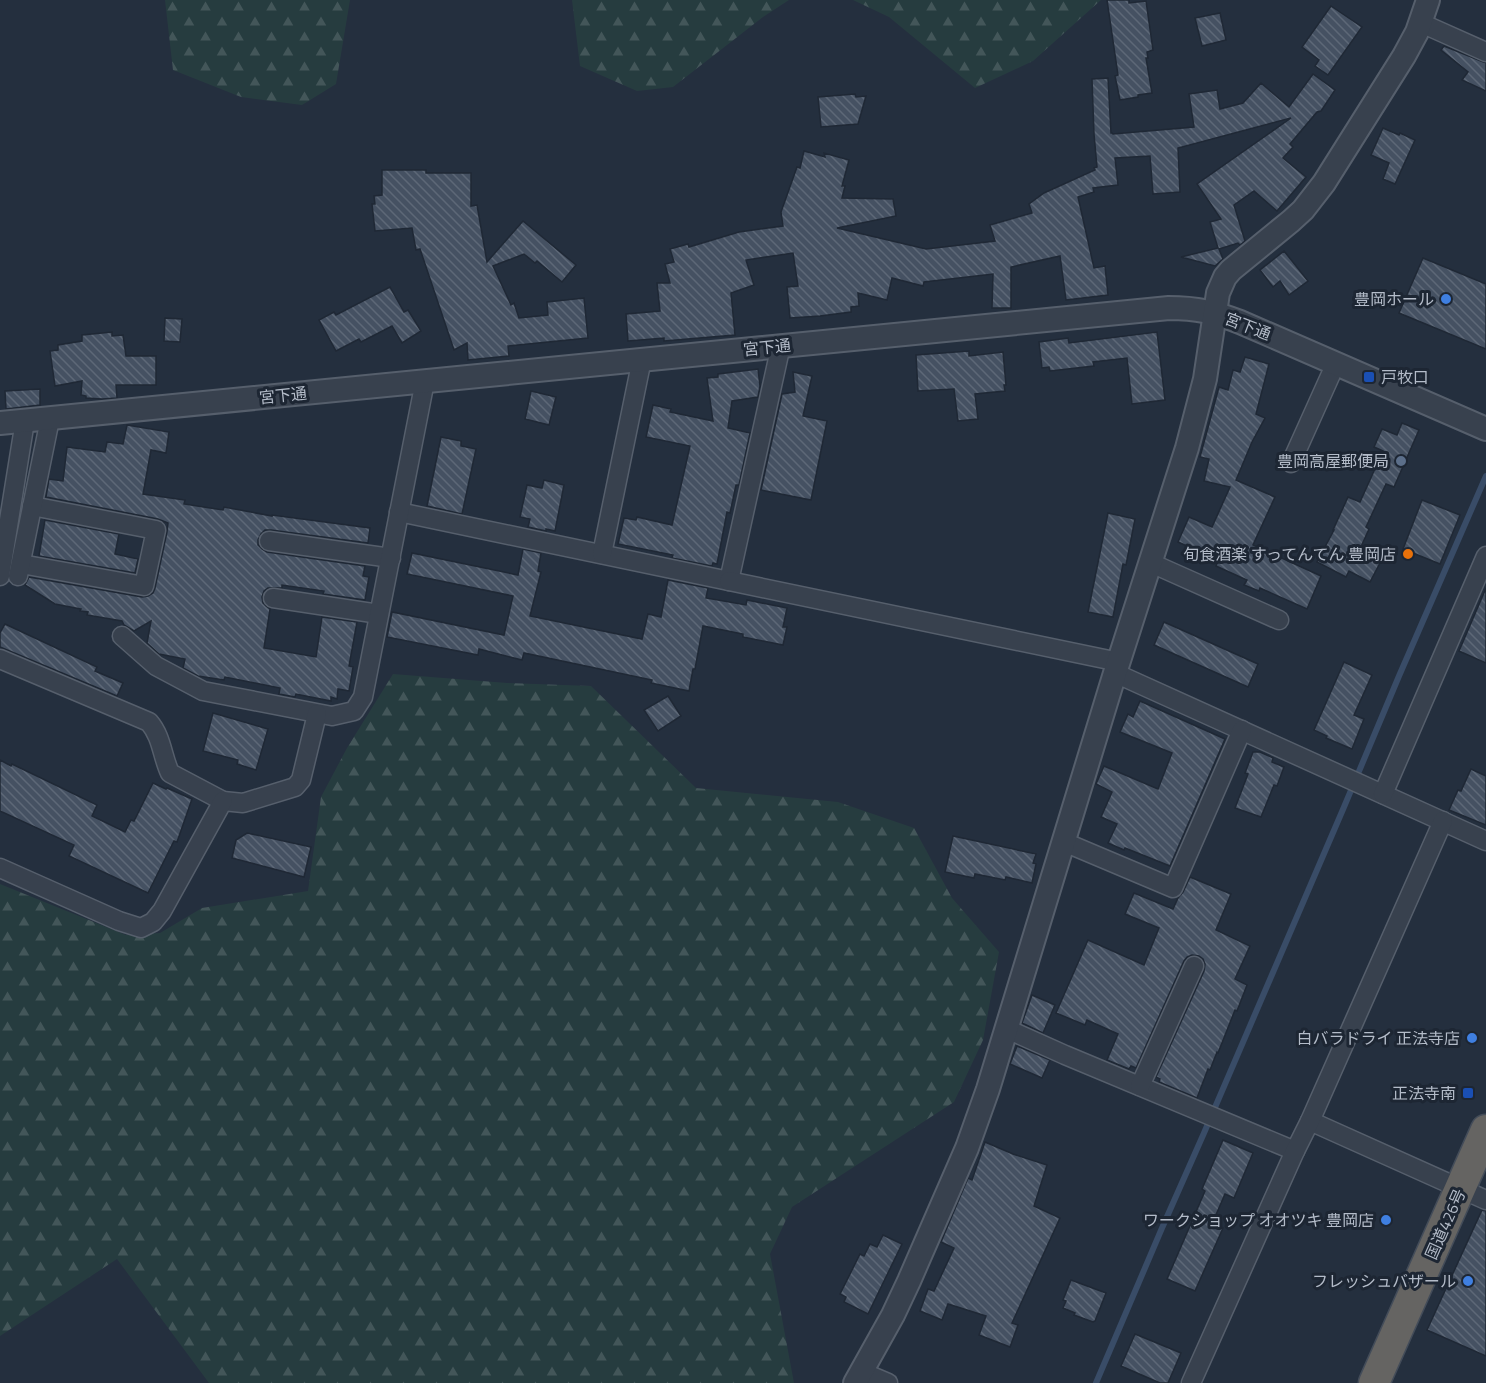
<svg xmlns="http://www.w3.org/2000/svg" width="1486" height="1383" viewBox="0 0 1486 1383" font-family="'Titillium Web','Noto Sans JP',sans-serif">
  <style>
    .forest { fill: url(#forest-firs) }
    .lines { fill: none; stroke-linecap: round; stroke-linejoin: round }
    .stream { stroke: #394c67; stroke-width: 6 }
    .building { fill: url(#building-back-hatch); stroke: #1f2835; stroke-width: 1.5 }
    .minor-casing { stroke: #565f6c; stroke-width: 21 }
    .tertiary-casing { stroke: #565f6c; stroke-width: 26 }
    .trunk-casing { stroke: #434c59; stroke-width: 33 }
    .minor { stroke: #38414e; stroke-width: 18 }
    .tertiary { stroke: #38414e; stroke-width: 22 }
    .trunk { stroke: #656462; stroke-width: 30 }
    .shop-dot { fill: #3f7fe0; stroke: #1d2633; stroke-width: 2 }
    .transit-dot { fill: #1a4fb4; stroke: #1d2633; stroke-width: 2 }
    .service-dot { fill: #5c6f8a; stroke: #1d2633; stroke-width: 2 }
    .food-dot { fill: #e8710a; stroke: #1d2633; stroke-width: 2 }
    .labels { text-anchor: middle; stroke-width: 6; stroke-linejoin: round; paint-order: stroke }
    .poi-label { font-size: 16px; fill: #b4bcc9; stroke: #1d2633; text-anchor: end }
    .street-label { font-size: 16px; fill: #b4bcc9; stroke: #1d2633 }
  </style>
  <defs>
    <pattern id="forest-firs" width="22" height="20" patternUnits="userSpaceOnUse" patternTransform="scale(1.5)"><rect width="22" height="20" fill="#263c3f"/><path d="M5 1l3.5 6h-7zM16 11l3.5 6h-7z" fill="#435659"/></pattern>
    <pattern id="building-back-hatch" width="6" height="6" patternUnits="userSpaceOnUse" patternTransform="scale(1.5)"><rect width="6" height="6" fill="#455162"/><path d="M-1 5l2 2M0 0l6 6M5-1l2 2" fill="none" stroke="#5d6877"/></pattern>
  </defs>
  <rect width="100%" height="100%" fill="#242f3e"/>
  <g class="forest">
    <path d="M165,0H350L336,84L302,105L241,97L173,70Z"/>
    <path d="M572,0H789L763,17L673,87L637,91L580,66Z"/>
    <path d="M853,0H1101L1033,61L975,88L889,17Z"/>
    <path d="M393,674L507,683L591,686L696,788L838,802L914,828L952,898L999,952L983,1040L954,1102L792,1207L770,1254L794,1383H209L117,1259L0,1336V884L126,935L160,933L202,908L308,891L321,797L347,748Z"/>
  </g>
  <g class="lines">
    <path class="stream" d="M1096,1383L1162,1228L1204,1133L1344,807L1399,676L1486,476"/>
  </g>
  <g class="building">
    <path d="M1107,0H1129V3L1146,1L1153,50L1147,52L1148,58H1146L1152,93L1138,95V97L1120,100L1115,76L1118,75Z"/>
    <path d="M1331,6L1362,27L1328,75L1315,66L1319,60L1302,47Z"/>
    <path d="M1220,13L1226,40L1202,46L1195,18Z"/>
    <path d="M1444,46L1486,63V91L1462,80L1468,72L1441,50Z"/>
    <path d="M1313,74L1335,90L1321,111L1317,112L1290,144L1293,147L1283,158L1306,177L1277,211L1254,191L1234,205L1245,241L1240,245L1238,243L1219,249L1223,259L1215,266L1181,257L1218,248L1210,222L1221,219L1197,184L1291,118L1178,148L1180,192L1153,194L1150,156L1115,158L1118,185L1093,188L1094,192L1078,197L1094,268L1105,266L1108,295L1066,300L1060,256L1011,267V308H992L993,274L924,282L923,286L892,278L887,300L858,293L859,306L851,307V312L820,316L790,318L787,287L798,286L793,253L746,260L754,285L731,293L735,335L664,341V338L628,341L626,314L660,311L657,283H670L665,264L674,262L670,249L688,244L689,247L739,232L783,226L781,212L797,167L800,168L804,151L825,157L824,153L849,160L842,186H845L842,198L893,199L896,216L837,228L926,249L995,241L990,225L1032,213L1029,204L1044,193L1095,170L1094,168L1097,167L1094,134L1092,79L1108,78L1111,133H1112L1113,134L1194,127L1189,94L1217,90L1220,109L1243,103L1261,83L1289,107Z"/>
    <path d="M855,94L856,97L866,96L858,124L821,127L818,97Z"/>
    <path d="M1383,128L1399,135L1400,133L1415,140L1395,184L1383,179L1389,163L1371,155Z"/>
    <path d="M382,170H426V173H471V206L477,205L487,262L523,221L576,265L562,282L537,261L535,263L524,254L493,266L511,305L514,303L519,318L548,315L547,302L584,298L588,338L508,346L509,356L468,360L467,343L454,350L420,249L416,250L412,228L375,231L372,204H375L374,196L382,195Z"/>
    <path d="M1284,251L1308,281L1289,295L1280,281L1273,287L1260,270Z"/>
    <path d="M1423,258L1486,284V349L1399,313Z"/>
    <path d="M390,287L404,312L408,310L421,331L402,343L392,326L361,342L359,339L336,351L319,320L334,312L336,315Z"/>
    <path d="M165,318L182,319L180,342L164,341Z"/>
    <path d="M112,332V336L123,335L126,356H156V385H116L117,398L102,399L86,398V396L81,395L82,381L55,386L50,351L58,350V345L82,341V335Z"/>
    <path d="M1157,332L1165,400L1132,404L1127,358L1093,362L1094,366L1050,371L1049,367L1042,368L1039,342L1068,338L1069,343Z"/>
    <path d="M969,351V356L1003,352L1006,385H1004L1005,391L975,394L978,419L958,421L954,389L918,391L916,355Z"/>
    <path d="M1245,357L1269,364L1256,414L1265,418L1252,442L1236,480L1275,497L1253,545L1321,576L1307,609L1260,588L1259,591L1244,585L1247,580L1216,566L1218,560L1178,542L1189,517L1212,527L1230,487L1204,481L1209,459L1200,457L1219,387L1228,390L1233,370L1240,372Z"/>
    <path d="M758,369L760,386L758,397L732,401L728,428L750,433L739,485H736L730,513L727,512L717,564L713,563L712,566L672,558L673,555L618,544L624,518L636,520L637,517L672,525L690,446L646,437L653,405L671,409L670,412L713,421L707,378L718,377V374Z"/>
    <path d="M793,372L812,376L803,416L827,421L811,500L761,490L782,394L795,392Z"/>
    <path d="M40,389V405L6,409L5,391Z"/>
    <path d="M531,391L556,397L549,425L525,419Z"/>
    <path d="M1402,423L1419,430L1394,487L1386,484L1366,527L1369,529L1360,549L1381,561L1370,582L1349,571L1346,577L1317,562L1334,530H1333L1348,497L1360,502L1383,451L1374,447L1382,429L1397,435Z"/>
    <path d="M127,425L169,432L166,453L151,450L143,494L185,500L184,504L223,510L224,507L272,516V515L370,528L368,543L271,530H265L261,534L258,540V545L262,549L267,552L365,566L363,576L369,577L365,600L323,594L324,591L282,585V588H268L264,591L262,597L263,603L266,606L270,609L264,648L316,657L322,617L357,622L349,666L353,667L349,691L338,689L337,699L331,697V701L296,694L295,697L279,694L280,688L225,677L224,680L198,676L183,668L185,659L159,654L147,643L151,621L134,631L124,625L122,621L87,615L88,612L80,611L81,609L55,604L25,585L29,577L142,597L148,596L153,593L155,588L167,532L168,523L158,519L46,497L49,479L63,481L67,447L105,452L107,442L123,444Z"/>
    <path d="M441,437L461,441V446L476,449L462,514L427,506Z"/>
    <path d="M544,480L564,485L555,531L546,529V531L528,527L530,519L520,517L527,485L542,488Z"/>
    <path d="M1422,500L1460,515L1440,564L1403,549Z"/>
    <path d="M1108,513L1135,519L1126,565L1123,564L1113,617L1088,612Z"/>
    <path d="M45,520L119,534L115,554L138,559L135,573L39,556Z"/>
    <path d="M523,549L541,553L538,571L541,572L530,616L642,639L648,614L661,617L668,580L708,588L706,598L746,605L747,600L787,608L783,627H787L783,645L743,637V634L703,626L695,669H693L689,691L651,683L652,680L524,653L522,660L479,649L478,655L387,637L392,612L504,635L513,596L407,574L412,553L518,575Z"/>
    <path d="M1486,588V663L1459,651Z"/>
    <path d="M1164,622L1258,664L1248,687L1154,645Z"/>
    <path d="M5,624L97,667L95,671L123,683L117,696L0,647V633Z"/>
    <path d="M1344,662L1372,675L1354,715L1364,719L1352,749L1326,738L1327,736L1314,730Z"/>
    <path d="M668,696L681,716L658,731L644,710Z"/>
    <path d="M1140,701L1225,739L1170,866L1125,848L1124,850L1108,843L1117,824L1101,817L1112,792L1096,784L1104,766L1158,789L1172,753L1120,732L1128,714L1133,717Z"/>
    <path d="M213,713L268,729L256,770L237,764L238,760L203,751Z"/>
    <path d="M1253,752H1260L1273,758L1272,762L1284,767L1277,786L1274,785L1261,817L1235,808L1248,774L1245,773Z"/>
    <path d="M0,760L11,766L12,764L97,805L92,816L125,832L131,820L134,821L153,783L166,789L167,788L192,799L177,842L174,841L148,893L69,856L74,845L0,811Z"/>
    <path d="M1471,769L1486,776V825L1449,810L1458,790L1461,791Z"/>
    <path d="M247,833L311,847L304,877L232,858L236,840Z"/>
    <path d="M953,836L1036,854L1033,863L1036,864L1032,883L1006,877L1005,880L975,874L974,878L945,872Z"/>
    <path d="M1190,877L1231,894L1216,930L1250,946L1235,979L1247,985L1237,1011L1235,1010L1218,1053L1217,1052L1210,1070L1208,1069L1197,1098L1159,1082L1160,1079L1156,1077L1204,971L1205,964L1203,959L1199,956L1192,955L1187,957L1184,961L1136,1068L1131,1066L1129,1069L1107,1060L1118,1034L1087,1020L1085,1025L1056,1013L1088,940L1144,965L1159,928L1125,914L1134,893L1173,909L1178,898L1183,892Z"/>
    <path d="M1032,995L1055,1005L1043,1033L1022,1023Z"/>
    <path d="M1017,1046L1050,1060L1042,1078L1010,1064Z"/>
    <path d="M1223,1140L1253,1153L1234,1198L1225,1194L1212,1224L1223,1228L1195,1291L1167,1279L1205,1191L1202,1189Z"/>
    <path d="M985,1142L1013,1154L1047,1165L1034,1206L1060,1218L1012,1323L1018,1325L1010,1347L979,1335L986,1316L948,1304L942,1320L920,1311L928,1289L934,1291L954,1248L941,1242L968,1178L972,1180Z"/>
    <path d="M1482,1210L1486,1211V1356L1427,1330Z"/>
    <path d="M883,1235L902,1244L868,1314L844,1302L846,1297L840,1294L860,1254L864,1256L870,1244L877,1247Z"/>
    <path d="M1071,1280L1106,1293L1095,1321L1093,1322L1074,1315L1075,1313L1063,1308L1066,1301L1063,1300Z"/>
    <path d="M1135,1334L1181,1353L1168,1383H1160L1121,1366Z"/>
  </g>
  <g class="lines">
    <g class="minor-casing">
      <g id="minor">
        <path d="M1421,23L1486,52"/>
        <path d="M1291,463L1336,363"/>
        <path d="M399,512L729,581L781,345"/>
        <path d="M269,541L391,558"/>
        <path d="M602,554L642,359"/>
        <path d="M1151,563L1279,620"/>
        <path d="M21,564L144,586L156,530L32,506"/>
        <path d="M0,576L25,421"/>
        <path d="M18,576L50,419"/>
        <path d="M729,581L1119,662"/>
        <path d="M273,598L379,614"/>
        <path d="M122,636L156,666L203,691L332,716L354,711L363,697L425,381"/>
        <path d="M0,659L149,722C162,737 162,756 170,773L223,801L243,803L295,787L301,780L317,714"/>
        <path d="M1115,673L1486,841"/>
        <path d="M1383,794L1486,556"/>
        <path d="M1064,842L1173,888L1242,730"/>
        <path d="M0,868L119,921L141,928L153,922L162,911L223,801"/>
        <path d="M1007,1029L1065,1055L1295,1151"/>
        <path d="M1140,1086L1194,966"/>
        <path d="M1310,1121L1486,1200"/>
        <path d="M862,1372L888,1383"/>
        <path d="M1191,1383L1295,1151L1310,1121L1443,821"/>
      </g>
    </g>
    <g class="tertiary-casing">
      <g id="tertiary">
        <path d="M0,423L1169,308C1197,308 1214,312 1240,322L1486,429"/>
        <path d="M855,1383L893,1315L909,1281L967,1148L988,1089L1115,673L1187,448L1205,379L1218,293L1225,277L1231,270L1291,221L1303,210L1324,183L1404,56L1417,32L1428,0"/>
      </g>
    </g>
    <g class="trunk-casing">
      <path id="trunk" d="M1374,1383L1486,1130"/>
    </g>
    <use href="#minor" class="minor"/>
    <use href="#tertiary" class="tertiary"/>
    <use href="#trunk" class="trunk"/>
  </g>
  <g class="shop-dot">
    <circle cx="1446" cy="299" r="6"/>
    <circle cx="1472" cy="1038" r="6"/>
    <circle cx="1386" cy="1220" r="6"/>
    <circle cx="1468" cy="1281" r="6"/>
  </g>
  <g class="transit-dot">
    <rect x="1363" y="371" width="12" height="12" rx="3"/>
    <rect x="1462" y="1087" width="12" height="12" rx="3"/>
  </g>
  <circle class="service-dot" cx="1401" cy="461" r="6"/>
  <circle class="food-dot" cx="1408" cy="554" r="6"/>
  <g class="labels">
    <g class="poi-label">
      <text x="1434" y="305">豊岡ホール</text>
      <text x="1381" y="383" text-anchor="start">戸牧口</text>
      <text x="1389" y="467">豊岡高屋郵便局</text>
      <text x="1396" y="560">旬食酒楽 すってんてん 豊岡店</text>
      <text x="1460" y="1044">白バラドライ 正法寺店</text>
      <text x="1456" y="1099">正法寺南</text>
      <text x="1374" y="1226">ワークショップ オオツキ 豊岡店</text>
      <text x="1456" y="1287">フレッシュバザール</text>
    </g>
    <g class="street-label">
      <text transform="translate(1248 326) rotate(21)" y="6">宮下通</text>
      <text transform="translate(767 347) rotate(-6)" y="6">宮下通</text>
      <text transform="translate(283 395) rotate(-6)" y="6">宮下通</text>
      <text transform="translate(1445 1224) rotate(-66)" y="6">国道426号</text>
    </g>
  </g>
</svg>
